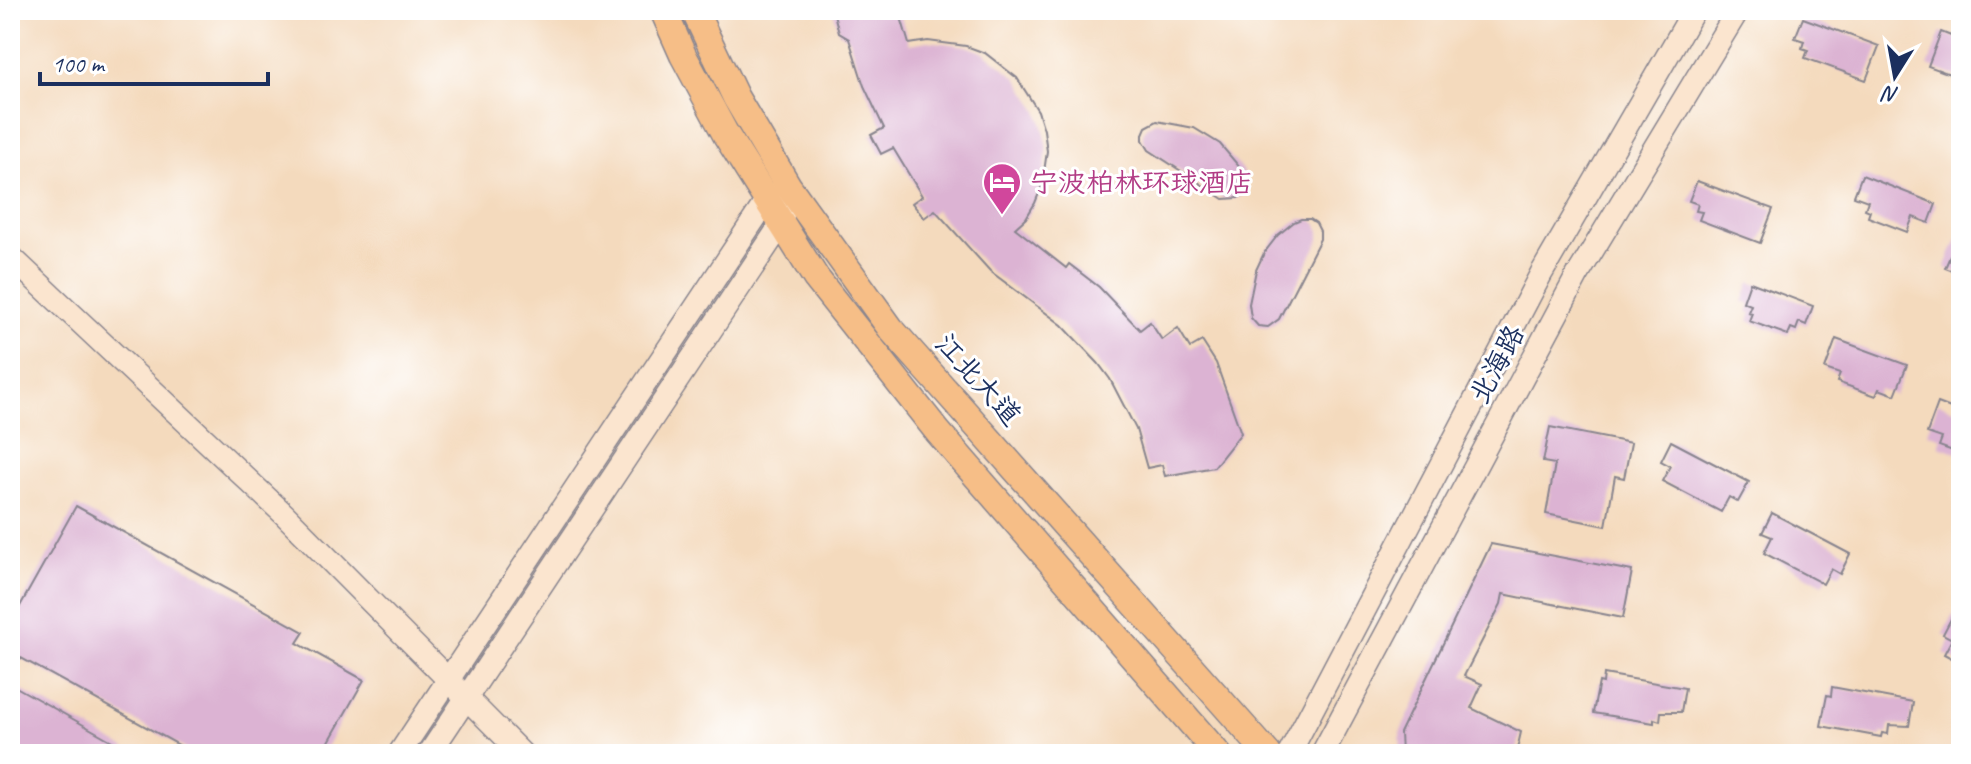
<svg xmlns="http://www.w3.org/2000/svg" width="1971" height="764" viewBox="0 0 1971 764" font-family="Caveat,'LXGW WenKai TC',sans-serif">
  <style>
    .building { fill: #dcb3d3 }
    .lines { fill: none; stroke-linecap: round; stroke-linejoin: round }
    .secondary-casing { stroke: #88848e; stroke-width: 25 }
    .primary-casing { stroke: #88848e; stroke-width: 29 }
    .secondary { stroke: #fbe5cf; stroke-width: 22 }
    .primary { stroke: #f6be87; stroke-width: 26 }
    .labels { text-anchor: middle; stroke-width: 6; stroke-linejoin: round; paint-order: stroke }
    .hotel-label { font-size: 28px; fill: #b23c85; stroke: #fff; text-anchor: start }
    .street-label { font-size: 28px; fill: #1b2f5e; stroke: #fff }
  </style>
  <rect width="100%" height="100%" fill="#fff"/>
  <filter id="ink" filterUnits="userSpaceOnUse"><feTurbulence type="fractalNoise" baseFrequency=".0125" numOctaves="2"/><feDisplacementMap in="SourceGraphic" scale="16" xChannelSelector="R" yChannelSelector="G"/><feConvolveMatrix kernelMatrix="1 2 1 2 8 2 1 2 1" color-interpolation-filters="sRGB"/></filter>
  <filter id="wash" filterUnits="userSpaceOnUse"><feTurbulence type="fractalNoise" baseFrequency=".006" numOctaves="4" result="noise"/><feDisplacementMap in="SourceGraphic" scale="32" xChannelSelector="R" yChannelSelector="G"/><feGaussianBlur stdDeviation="1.8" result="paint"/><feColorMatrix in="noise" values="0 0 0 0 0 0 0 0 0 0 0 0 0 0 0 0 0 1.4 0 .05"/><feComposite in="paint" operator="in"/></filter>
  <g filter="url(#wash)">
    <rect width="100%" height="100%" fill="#f4dabd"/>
    <g id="blocks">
      <g class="building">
        <path d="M833,10H892L893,16L900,14L909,44L928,41L966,46L985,53L1017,78L1038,111L1044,130L1047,151L1042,186L1035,203L1026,218L1015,228L1066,268L1069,264L1099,287L1140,330L1150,322L1162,340L1178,328L1190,348L1202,341L1216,363L1241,433L1214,467L1165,476L1162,465L1147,468L1136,429L1110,379L1098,363L1062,325L990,271L935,210L924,218L912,203L922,196L893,148L881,154L871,135L884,128L864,86L849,39L839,33Z"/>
        <path d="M1803,18L1879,46L1866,80L1805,58L1808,50L1802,48L1804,41L1795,38Z"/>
        <path d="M1941,32L1961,40V78L1928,66Z"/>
        <path d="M1157,121L1194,128L1220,144L1242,170L1246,179L1244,193L1238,198L1224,199L1149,150L1143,140V134L1146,127Z"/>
        <path d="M1862,175L1936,204L1929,223L1913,217L1907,232L1868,217L1870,211L1865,209L1868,201L1854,196Z"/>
        <path d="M1697,181L1773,209L1760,243L1699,220L1702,212L1696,211L1698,204L1689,201Z"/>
        <path d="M1301,219H1310L1316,223L1320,231V239L1279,319L1268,327L1258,326L1251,318L1249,304L1256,270L1264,253L1278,235L1294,222Z"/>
        <path d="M1961,230V274L1945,268Z"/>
        <path d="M1750,282L1813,306L1806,325L1799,322L1796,330L1791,328L1788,335L1749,321L1752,313L1748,312L1751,305L1743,302Z"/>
        <path d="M1836,339L1907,365L1895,395L1879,389L1876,396L1837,382L1840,374L1825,369Z"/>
        <path d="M1938,403L1961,412V454L1939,446L1942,438L1927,433Z"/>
        <path d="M1550,427L1631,443L1624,478L1615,476L1606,526L1546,514L1555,464L1543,462Z"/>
        <path d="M1671,441L1749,482L1738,502L1729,497L1721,512L1662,481L1670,466L1661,461Z"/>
        <path d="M76,506L304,632L297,643L364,680L322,754H195L10,652V624Z"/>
        <path d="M1772,513L1850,554L1840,574L1831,569L1823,584L1764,553L1772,537L1762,533Z"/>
        <path d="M1491,544L1632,571L1623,618L1503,594L1501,604L1464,676L1482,684L1471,708L1521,732L1516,754H1401L1400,733Z"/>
        <path d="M1953,615L1961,619V663L1944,654L1952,639L1943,634Z"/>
        <path d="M1604,674L1685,688L1681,712H1661L1660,721L1654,719V723L1593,713L1599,682L1603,683Z"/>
        <path d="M16,687L135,754H10V697Z"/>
        <path d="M1832,687L1913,702L1909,726L1889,725L1888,734L1882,733L1881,737L1821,726L1827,695L1831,696Z"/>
      </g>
    </g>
  </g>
  <g filter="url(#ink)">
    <use href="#blocks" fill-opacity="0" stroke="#88848e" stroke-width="2"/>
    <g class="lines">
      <g class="secondary-casing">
        <g id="secondary">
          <path d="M10,256L285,515L522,754"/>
          <path d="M399,754L767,200L780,191"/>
          <path d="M429,754L782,223L784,207"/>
          <path d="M1289,754L1541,274L1694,10"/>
          <path d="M1322,754L1577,276L1738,10"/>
        </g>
      </g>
      <g class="primary-casing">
        <g id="primary">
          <path d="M663,10L683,55L726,135L816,278L938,432L1218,754"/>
          <path d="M694,10L736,98L788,186L891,329L1268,754"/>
        </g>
      </g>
      <use href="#secondary" class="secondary"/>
      <use href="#primary" class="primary"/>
    </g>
  </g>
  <defs>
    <g id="hotel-pin" transform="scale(2)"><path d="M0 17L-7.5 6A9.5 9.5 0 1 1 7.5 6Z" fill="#d1479c" stroke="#fff"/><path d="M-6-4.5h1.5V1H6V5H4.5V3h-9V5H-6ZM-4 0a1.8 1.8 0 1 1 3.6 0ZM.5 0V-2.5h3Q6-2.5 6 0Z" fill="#fff"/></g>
  </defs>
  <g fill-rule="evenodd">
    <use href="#hotel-pin" x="1002" y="182"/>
  </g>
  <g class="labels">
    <g class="hotel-label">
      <text x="1030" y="192">宁波柏林环球酒店</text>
    </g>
    <g class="street-label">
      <text transform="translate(1496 364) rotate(-62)" y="10">北海路</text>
      <text transform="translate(979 379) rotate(48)" y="10">江北大道</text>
    </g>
  </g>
  <rect width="1971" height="764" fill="none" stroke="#fff" stroke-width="40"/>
  <g transform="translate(1895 76) rotate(191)" stroke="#ffffff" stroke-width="6" paint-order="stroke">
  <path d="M0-6L14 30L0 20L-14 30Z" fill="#1b2f5e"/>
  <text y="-12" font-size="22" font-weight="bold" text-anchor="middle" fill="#1b2f5e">N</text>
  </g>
  <path d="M40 72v12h228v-12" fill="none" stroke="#1b2f5e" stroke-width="4"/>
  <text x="52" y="72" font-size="24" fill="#1b2f5e" stroke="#ffffff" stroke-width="6" paint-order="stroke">100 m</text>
</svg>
